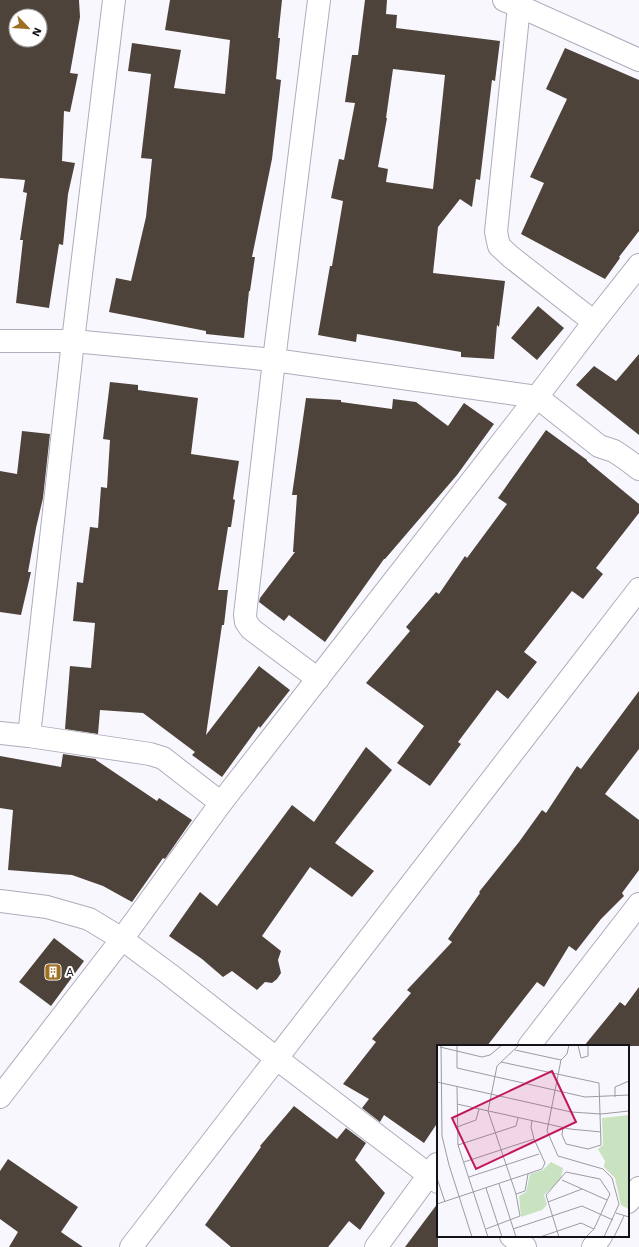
<svg xmlns="http://www.w3.org/2000/svg" width="639" height="1247" viewBox="0 0 639 1247" font-family="'Work Sans',sans-serif">
  <style>
    .building { fill: #4e433a; fill-rule: evenodd }
    .lines { fill: none; stroke-linecap: round; stroke-linejoin: round }
    .minor-casing { stroke: #afacbb; stroke-width: 24 }
    .minor { stroke: #fff; stroke-width: 22 }
    .labels { text-anchor: middle; stroke-width: 4; stroke-linejoin: round; paint-order: stroke }
    .poi-label { font-size: 12px; fill: #131217; stroke: #fff; text-anchor: start }
    .inset-road { fill: none; stroke: #9c9ba2; stroke-width: 1 }
    .view { fill: #c2185b; fill-opacity: 0.15; stroke: #c2185b; stroke-width: 2 }
    .inset-edge { fill: none; stroke: #131217; stroke-width: 2 }
  </style>
  <rect width="100%" height="100%" fill="#f8f7fe"/>
  <g class="building">
    <path d="M0,0H79L80,17L70,73L78,74L70,112L64,111L62,161L75,163L68,194L63,245L59,244L49,308L16,303L23,240H20L27,193L23,192L25,180L0,178ZM16,16H40V40H16Z"/>
    <path d="M170,0H282L278,38H280L276,79L281,80L272,159L252,257H255L250,291H249L244,338L206,334V331L109,312L116,278L131,281L146,217L152,159L141,158L151,74L128,71L132,43L181,50L174,88L225,94L230,40L165,30Z"/>
    <path d="M365,0H387L386,14L397,15L396,28L500,41L495,81L492,80L480,180L476,179L472,207L460,199L438,227L433,273L505,281L499,327L497,325L494,359L461,357V352L357,334L356,342L318,335L330,266H332L343,201L331,198L339,159L344,160L355,103L345,102L352,55H358ZM393,69L445,75L433,189L386,182L388,169L378,167L387,118H386Z"/>
    <path d="M565,48L639,80V231L619,257L620,258L605,279L521,234L544,183L530,177L567,99L546,89Z"/>
    <path d="M538,306L564,328L537,360L511,338Z"/>
    <path d="M639,354V435L576,385L594,366L616,381Z"/>
    <path d="M110,382L138,385V390L198,398L191,454L239,461L233,499L235,500L231,527H228L218,590H228L224,625H222L206,735L259,666L290,690L260,728L259,726L222,777L192,755L195,752L143,713L100,710L98,734L65,729L70,666L91,668L95,623L73,621L77,582L83,583L90,527L98,528L101,487L107,488L110,440L103,439Z"/>
    <path d="M306,398L341,400V402L392,409L393,399L416,402L448,426L464,403L494,424L457,475L385,559H384L325,642L289,615L284,621L259,602L260,598L295,552H293L297,495H292Z"/>
    <path d="M546,430L587,460V461L639,504V513L596,568L603,574L583,599L572,591L524,652L537,662L508,699L497,690L458,742L461,744L430,786L397,763L424,726L366,683L410,631L406,627L436,592L439,594L465,556L467,558L507,504L498,498Z"/>
    <path d="M22,431L50,434L43,498L36,528L28,572H31L21,615L0,612V471L17,474Z"/>
    <path d="M639,691V749L605,794L639,820V870L622,893L624,896L601,919L576,951L569,946L544,987L537,982L487,1046H438V1122L424,1143L384,1115L380,1122L362,1108L369,1099L343,1084L376,1042L372,1039L411,993L407,990L452,942L448,939L480,893L479,892L519,842L542,810L546,813L577,766L581,769Z"/>
    <path d="M366,747L392,770L335,843L374,871L352,897L310,867L262,936L281,951L278,960L281,973L277,979L272,983L265,982L257,990L232,971L223,977L202,959L169,936L200,892L217,906L292,805L314,822Z"/>
    <path d="M63,754L96,759V760L157,801L159,798L192,820L165,859L163,858L132,902L103,886L72,875L8,870L13,810L0,808V756L61,767Z"/>
    <path d="M54,938L84,961L51,1006L19,982Z"/>
    <path d="M639,987V1046H584L620,1002L625,1006Z"/>
    <path d="M294,1106L337,1139L346,1128L366,1143L355,1160L385,1193L360,1230L349,1221L328,1247H231L205,1225L261,1147L260,1146Z"/>
    <path d="M8,1159L78,1207L61,1232L83,1247H9L18,1232L0,1219V1171Z"/>
    <path d="M438,1203V1247H405Z"/>
  </g>
  <g class="lines">
    <g class="minor-casing">
      <g id="minor">
        <path d="M504,0L519,6L639,60"/>
        <path d="M519,6L496,232L499,246L511,257L594,322"/>
        <path d="M0,341H73L274,360L537,397L599,446L614,451L626,459L639,469"/>
        <path d="M318,679L251,629L246,622L245,615L274,360L319,0"/>
        <path d="M0,733L29,736L150,754L163,758L221,803"/>
        <path d="M29,736L73,341L114,0"/>
        <path d="M0,901L47,907L89,919L122,939L169,974L276,1058L438,1182"/>
        <path d="M529,1046L639,904"/>
        <path d="M0,1097L122,939L221,803L537,397L594,322L639,265"/>
        <path d="M628,1202L639,1188"/>
        <path d="M511,1236L525,1247"/>
        <path d="M131,1247L639,589"/>
        <path d="M376,1247L437,1164"/>
        <path d="M593,1247L601,1236"/>
      </g>
    </g>
    <use href="#minor" class="minor"/>
  </g>
  <defs>
    <g id="building-square" transform="scale(0.9)"><rect x="-9" y="-9" width="18" height="18" rx="4" fill="#9f6f23" stroke="#fff"/><path d="M-4-6H4V6H1V3H-1V6H-4ZM-2.5-4.3h1.7v1.8h-1.7ZM.8-4.3h1.7v1.8H.8ZM-2.5-1h1.7V.8h-1.7ZM.8-1h1.7V.8H.8Z" fill="#fff"/></g>
  </defs>
  <g fill-rule="evenodd">
    <use href="#building-square" x="53" y="972"/>
  </g>
  <g class="labels">
    <g class="poi-label">
      <text x="66" y="976">A</text>
    </g>
  </g>
  <g transform="translate(437 1045)">
    <rect width="192" height="192" fill="#f8f7fe"/>
    <path d="M192,70V164L184,160L178,133L167,122L168,116L161,104L166,100L165,73ZM114,117L126,123L124,134L107,150L110,160L105,165L84,172L82,151L89,147L93,129L106,125Z" fill="#c9e2bf"/>
    <path class="inset-road" d="M4,0L5,91L12,120L35,192M20,0V23L148,52L192,50M132,0L130,9L124,15L110,86L121,111L166,124L175,133L182,159L167,192M141,0L144,13L151,11V0M3,2L45,12L53,10L65,0M78,5L124,15M64,17L162,38L164,100L151,104L129,99L125,90L126,83M0,37L134,67L164,69L192,66M20,41L21,100L51,192M178,52V42L192,36M20,59L133,84L164,87M20,82L39,75L42,64M21,100L79,81L81,73M27,117L97,94M32,132L102,109M0,133L8,157M125,135L170,155M62,139L79,192M49,143L65,192M79,149L88,146L91,129M111,157L145,144M0,159L105,124L108,118L97,94L94,82L95,76M179,168L192,172M49,184L83,171L79,149L51,66L60,21L82,0M76,184L145,161L176,175M103,192L144,178L157,184M122,192L109,150L129,127L163,134L173,149L157,184L149,192M177,192L187,171"/>
    <path class="view" d="M115,26L139,77L39,124L15,73Z"/>
    <rect width="192" height="192" class="inset-edge"/>
  </g>
  <g transform="translate(28 28) rotate(115)"><circle r="19" fill="#ffffff" stroke="#a1a0a2"/>
  <path d="M0-3L7 15L0 10L-7 15Z" fill="#9f6f23"/>
  <text y="-6" font-size="11" font-weight="bold" text-anchor="middle" fill="#131217">N</text>
  </g>
</svg>
